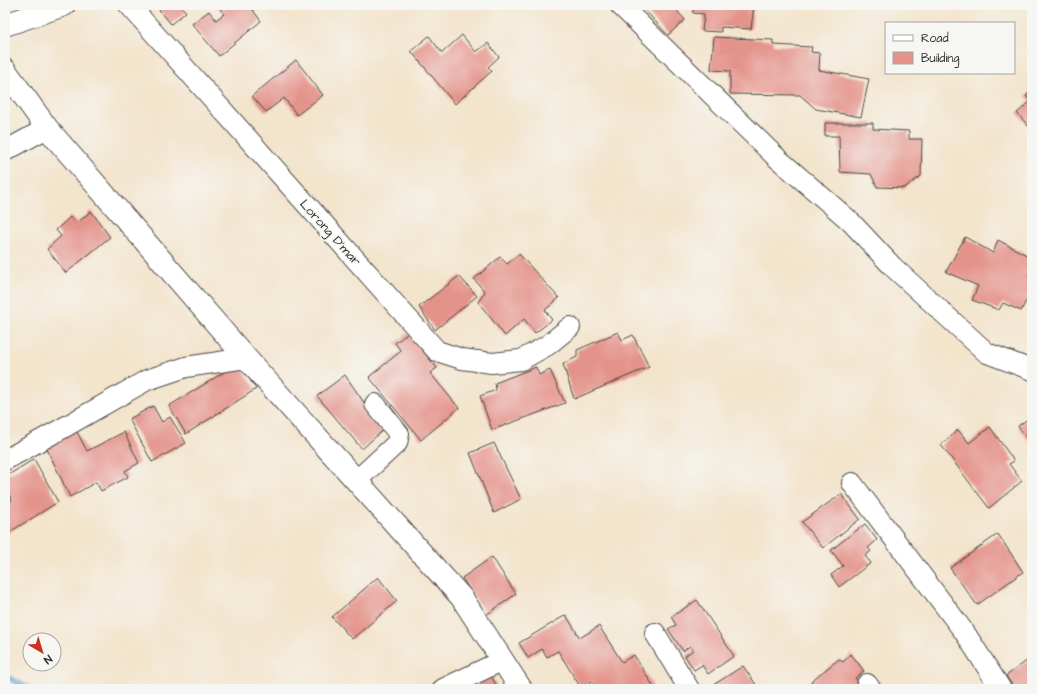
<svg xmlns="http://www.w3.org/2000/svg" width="1037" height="694" viewBox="0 0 1037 694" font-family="'Architects Daughter',sans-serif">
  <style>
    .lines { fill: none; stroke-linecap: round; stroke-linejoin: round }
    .stream { stroke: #5ca4d2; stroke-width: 5.5 }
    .building { fill: #e4938a }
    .minor-casing { stroke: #494743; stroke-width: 22 }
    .tertiary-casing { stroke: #494743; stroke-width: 24 }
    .minor { stroke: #fff; stroke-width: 20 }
    .tertiary { stroke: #fff; stroke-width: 22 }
    .labels { text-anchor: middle; stroke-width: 3; stroke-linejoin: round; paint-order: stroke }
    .street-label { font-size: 13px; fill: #2b2b2b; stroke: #f6f6f2 }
  </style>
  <rect width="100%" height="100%" fill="#f6f6f2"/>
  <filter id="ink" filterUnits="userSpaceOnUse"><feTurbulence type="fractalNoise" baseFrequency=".025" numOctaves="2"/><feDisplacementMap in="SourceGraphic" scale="8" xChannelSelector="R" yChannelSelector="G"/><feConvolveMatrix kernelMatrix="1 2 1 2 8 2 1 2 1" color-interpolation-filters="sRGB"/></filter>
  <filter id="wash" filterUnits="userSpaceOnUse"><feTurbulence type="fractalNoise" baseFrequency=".012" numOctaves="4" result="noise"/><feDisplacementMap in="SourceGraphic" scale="16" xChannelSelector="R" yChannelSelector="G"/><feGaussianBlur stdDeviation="0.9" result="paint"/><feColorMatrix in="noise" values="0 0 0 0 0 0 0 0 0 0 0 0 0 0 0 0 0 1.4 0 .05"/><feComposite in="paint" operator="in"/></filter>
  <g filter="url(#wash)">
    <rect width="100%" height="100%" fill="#f3e4cc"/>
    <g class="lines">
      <path class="stream" d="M5,676L30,689"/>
    </g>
    <g id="blocks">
      <g class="building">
        <path d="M155,5H180L186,12L171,24Z"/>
        <path d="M217,5H249L261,21L219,56L192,24L209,11L216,20L224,14Z"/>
        <path d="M640,5H672L685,20L668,35Z"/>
        <path d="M693,5H754L751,29L721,27V32L702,31L704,14L693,13Z"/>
        <path d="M462,35L476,52L488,43L499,57L488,67L492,71L455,104L411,51L429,36L442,53Z"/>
        <path d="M714,37L773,40V45L812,47L811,52L820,53L819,70L869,79L861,117L816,109L800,95L730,94V71L711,70Z"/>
        <path d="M296,60L323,95L297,115L284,98L266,112L252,96Z"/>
        <path d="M1032,90V130L1017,113L1031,101L1026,96Z"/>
        <path d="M825,123H873V129L909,131V139H922L921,176L904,188L877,187L871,174L840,172L839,136H825Z"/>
        <path d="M91,211L110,237L66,273L47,249L61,236L56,230L70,217L77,223Z"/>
        <path d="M965,237L993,253L998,240L1032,258V267L1028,275L1032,278V282L1028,289L1031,291L1021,311L1003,303L999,310L972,300L978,286L946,272Z"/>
        <path d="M519,254L559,298L545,310L552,320L535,333L524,319L505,336L478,302L485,292L474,279L500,257L507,264Z"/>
        <path d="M459,276L477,296L435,330L419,307Z"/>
        <path d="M618,332L622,340L633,335L649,367L574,399L563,364L577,357V350Z"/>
        <path d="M408,333L437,368L430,373L459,408L421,440L369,377L401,351L395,343Z"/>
        <path d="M239,363L256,389L186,434L169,406Z"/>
        <path d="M536,367L539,375L550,370L565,403L492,430L480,396L496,390L495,383Z"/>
        <path d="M345,375L383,430L362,449L317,396Z"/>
        <path d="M153,406L162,422L170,417L186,443L152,462L129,419Z"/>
        <path d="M1032,416V445L1018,426Z"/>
        <path d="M990,427L1014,461L1009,464L1022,481L989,508L941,445L958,430L969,443Z"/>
        <path d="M76,430L87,451L124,432L139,463L125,471L128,477L101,491L96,482L70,497L46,447Z"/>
        <path d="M494,443L521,499L494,513L470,453Z"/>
        <path d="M34,459L58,502L5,535V505L12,500L5,487V477Z"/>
        <path d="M841,494L860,519L823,548L802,522Z"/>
        <path d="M865,524L877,540L868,548L871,551L865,556L871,563L839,587L831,575L843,566L831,550Z"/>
        <path d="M998,534L1023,572L977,605L950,568Z"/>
        <path d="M492,557L516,594L486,615L462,578Z"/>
        <path d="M378,577L397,601L352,639L332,617Z"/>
        <path d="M697,600L734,656L708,674L702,665L694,670L685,656L693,650L690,646L683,651L668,629L676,625L671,617Z"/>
        <path d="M566,615L580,638L599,626L622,662L634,655L655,689H597L592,681L581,688L558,651L547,657L542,649L528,658L519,643Z"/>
        <path d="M851,654L864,671L855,678L864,689H816L811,681L839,659L843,662Z"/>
        <path d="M1032,657V689H1015L1006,676Z"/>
        <path d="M743,666L759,689H707Z"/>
        <path d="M492,677L498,689H466Z"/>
      </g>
    </g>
  </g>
  <g filter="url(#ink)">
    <use href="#blocks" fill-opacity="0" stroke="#494743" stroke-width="1"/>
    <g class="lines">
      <g class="minor-casing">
        <g id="minor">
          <path d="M129,5L437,351L462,359L492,363L521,360L548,345L570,327"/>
          <path d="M620,5L777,158L850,221L893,267L987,353L1032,370"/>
          <path d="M5,151L47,128"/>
          <path d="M5,460L63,428L147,380L186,367L246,358"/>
          <path d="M356,481L397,443L399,434L375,404"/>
          <path d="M852,483L965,633L1001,689"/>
          <path d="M655,633L689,689"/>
          <path d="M867,684L871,689"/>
          <path d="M443,689L503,660"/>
        </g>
      </g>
      <g class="tertiary-casing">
        <g id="tertiary">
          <path d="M5,25L64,5"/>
          <path d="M5,70L47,128L246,358L462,598L521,689"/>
        </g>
      </g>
      <use href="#minor" class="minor"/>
      <use href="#tertiary" class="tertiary"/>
    </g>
  </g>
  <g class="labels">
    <g class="street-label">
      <text transform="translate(331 232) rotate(48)" y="5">Lorong D'mar</text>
    </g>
  </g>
  <rect width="1037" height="694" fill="none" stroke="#f6f6f2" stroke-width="20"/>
  <rect x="885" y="22" width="130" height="52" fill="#f6f6f2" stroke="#a5a5a2"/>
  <rect x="893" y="35" width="20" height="6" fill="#ffffff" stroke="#a5a5a2"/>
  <text x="921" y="42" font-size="12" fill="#2b2b2b">Road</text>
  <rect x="893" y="52" width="20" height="12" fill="#e4938a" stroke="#a5a5a2"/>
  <text x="921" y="62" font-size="12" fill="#2b2b2b">Building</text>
  <g transform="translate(42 652) rotate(142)"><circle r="19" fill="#f6f6f2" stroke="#a5a5a2"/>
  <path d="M0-3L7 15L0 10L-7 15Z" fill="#c8321e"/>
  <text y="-6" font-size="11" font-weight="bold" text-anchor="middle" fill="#2b2b2b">N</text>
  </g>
</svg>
